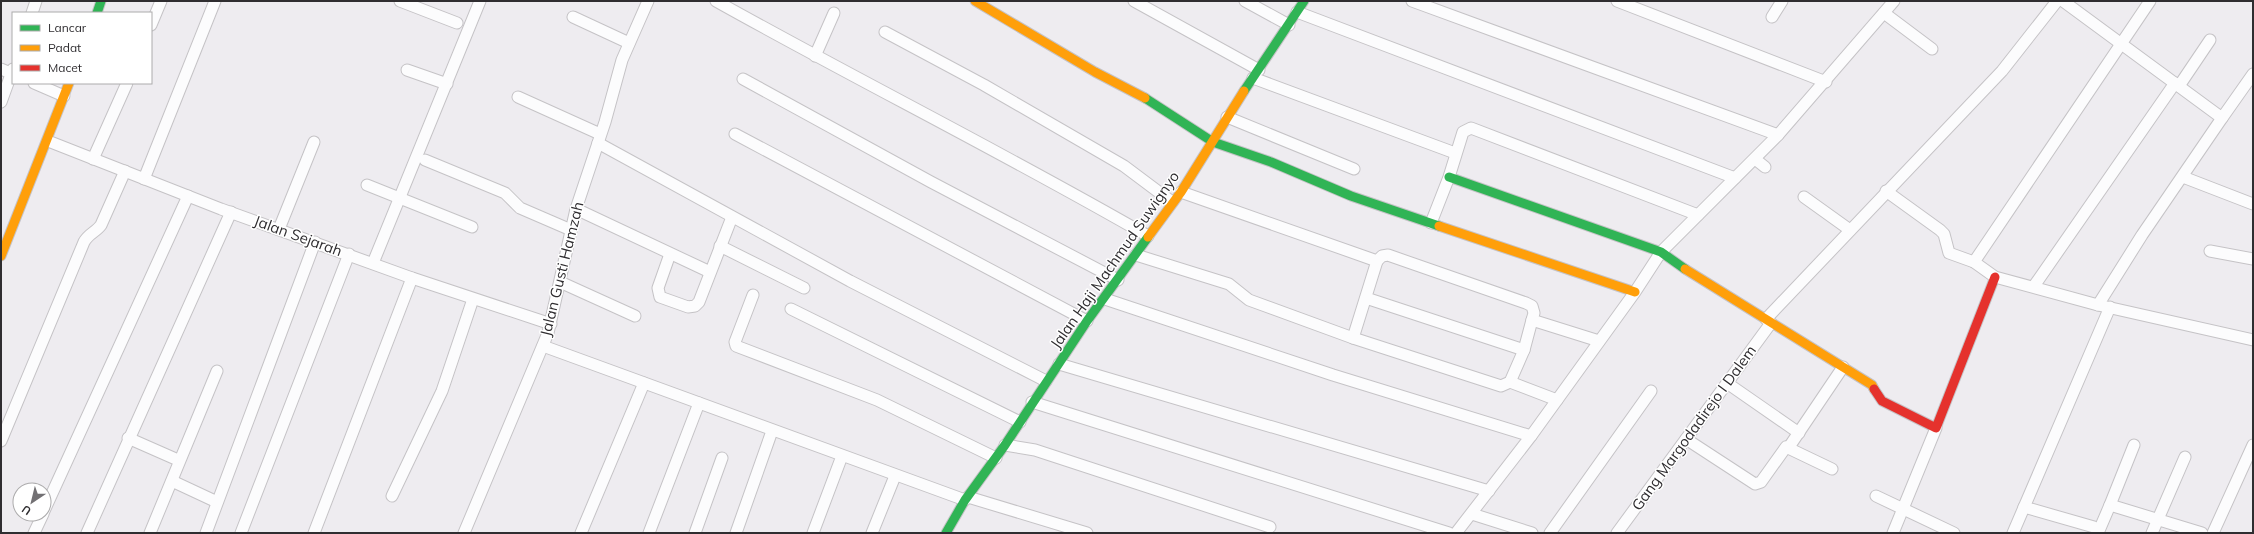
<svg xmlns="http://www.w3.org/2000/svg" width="2254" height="534" viewBox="0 0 2254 534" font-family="Mulish,sans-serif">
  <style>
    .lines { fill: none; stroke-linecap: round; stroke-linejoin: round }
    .street-casing { stroke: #c5c3c6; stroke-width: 13 }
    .fast-casing { stroke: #c5c3c6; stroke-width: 11 }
    .slow-casing { stroke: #c5c3c6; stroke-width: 11 }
    .jam-casing { stroke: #c5c3c6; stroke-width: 11 }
    .street { stroke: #fcfcfd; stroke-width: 11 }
    .fast { stroke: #30b455; stroke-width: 9 }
    .slow { stroke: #ff9f0a; stroke-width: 9 }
    .jam { stroke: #e5322d; stroke-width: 9 }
    .labels { text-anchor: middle; stroke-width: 3; stroke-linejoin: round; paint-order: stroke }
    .street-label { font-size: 15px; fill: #2f2d30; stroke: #fff }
  </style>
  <rect width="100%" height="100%" fill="#eeecf0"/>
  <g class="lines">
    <g class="street-casing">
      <g id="street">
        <path d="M400,1L457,23"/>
        <path d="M716,1C859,81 1006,154 1148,236"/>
        <path d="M1134,1L1259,70"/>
        <path d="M1245,1L1289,25"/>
        <path d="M1412,1L1778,135"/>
        <path d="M1617,1L1826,82"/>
        <path d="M2063,1L2222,118L2253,74"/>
        <path d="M1297,12L1735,178"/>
        <path d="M32,13L36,1"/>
        <path d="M1884,13L1932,49"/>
        <path d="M573,17L629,43"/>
        <path d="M1772,17L1782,1"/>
        <path d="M151,25L161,1"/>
        <path d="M885,32L984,85L1124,166L1172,202"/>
        <path d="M815,56L834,13"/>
        <path d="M1,69L13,74"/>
        <path d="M407,70L447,84"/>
        <path d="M1253,78L1455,153"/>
        <path d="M743,79L931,182L1118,280"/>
        <path d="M34,83L64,96"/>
        <path d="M2179,86L2210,40"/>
        <path d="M518,97L600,134"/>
        <path d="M1,102L13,69"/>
        <path d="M1227,117L1354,169"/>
        <path d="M735,134L1087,321"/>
        <path d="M48,141L221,209L412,278L551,324"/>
        <path d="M598,143L850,281L1046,381"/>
        <path d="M93,159L127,83"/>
        <path d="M1755,159L1765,167"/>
        <path d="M425,160L505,193L520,208L571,230"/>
        <path d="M2183,177L2253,204"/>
        <path d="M144,179L215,1"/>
        <path d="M367,185L472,227"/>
        <path d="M1886,191L1940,230L1944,234L1949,253L1974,262L1995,277L2098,305L2253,340"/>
        <path d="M1181,192L1377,261L1382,256L1388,255L1526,303L1532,306L1534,313L1532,320L1599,341"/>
        <path d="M1804,197L1850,230"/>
        <path d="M576,209L710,272"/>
        <path d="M1431,223L1449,177L1463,132L1471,128L1698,215"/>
        <path d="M279,229L314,142"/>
        <path d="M720,246L804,288"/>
        <path d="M2210,251L2253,259"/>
        <path d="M670,254L658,288L660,297L688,307L695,306L699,302L732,217"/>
        <path d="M1136,255L1229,284L1249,300L1353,338L1501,386L1510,382L1524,350L1532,320"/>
        <path d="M1974,262L2150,1"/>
        <path d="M373,263L480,1"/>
        <path d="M560,282L635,316"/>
        <path d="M2034,286L2175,83"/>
        <path d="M753,295L735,342L736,346L877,400L996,458"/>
        <path d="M1366,298L1524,350"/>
        <path d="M1105,299L1333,375L1531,436"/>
        <path d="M2098,305L2142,235L2222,118"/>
        <path d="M791,309L1020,422"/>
        <path d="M1766,319L2002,71L2057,1"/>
        <path d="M1353,338L1377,261"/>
        <path d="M543,346L965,500"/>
        <path d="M1059,364L1489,491"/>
        <path d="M1510,382L1557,400"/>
        <path d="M1727,383L1799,433"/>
        <path d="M1032,402L1449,533"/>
        <path d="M128,438L178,460"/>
        <path d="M1686,439L1755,484L1761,482L1786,447L1832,469"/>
        <path d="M1,441L84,242C88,234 96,232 101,225L125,171"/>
        <path d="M1005,445L1035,450L1270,527"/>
        <path d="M2134,445L2110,505L2202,533"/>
        <path d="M1789,447L1843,367"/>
        <path d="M172,481L217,502"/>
        <path d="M392,496L442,391L473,299"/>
        <path d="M1876,496L1954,533"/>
        <path d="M968,497L1087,533"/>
        <path d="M2024,507L2094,527"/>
        <path d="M44,511L188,196"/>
        <path d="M1472,514L1532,533"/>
        <path d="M34,533L43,514"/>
        <path d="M87,533L231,212"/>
        <path d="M150,533L217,371"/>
        <path d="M206,533L315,242"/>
        <path d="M241,533L349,254"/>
        <path d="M314,533L412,278"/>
        <path d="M464,533L548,333L576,209L605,122L622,60L648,1"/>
        <path d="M581,533L644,383"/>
        <path d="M649,533L699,403"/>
        <path d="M695,533L722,458"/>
        <path d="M736,533L772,431"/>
        <path d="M813,533L842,456"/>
        <path d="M872,533L895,476"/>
        <path d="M1456,533L1531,436L1635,292L1661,252L1778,135L1894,1"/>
        <path d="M1550,533L1651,391"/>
        <path d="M1617,533L1771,323"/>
        <path d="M1893,533L1936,428"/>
        <path d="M2013,533L2110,307"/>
        <path d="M2098,533L2110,505"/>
        <path d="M2152,533L2185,457"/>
        <path d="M2213,533L2253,445"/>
      </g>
    </g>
    <g class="fast-casing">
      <g id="fast">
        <path d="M97,13L101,1"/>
        <path d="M1244,91L1304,1"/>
        <path d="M1145,98L1213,142L1271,162L1351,196L1439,226"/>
        <path d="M1449,177L1661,252L1685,269"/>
        <path d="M946,533L965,500L1005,445L1087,321L1148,237"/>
      </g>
    </g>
    <g class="slow-casing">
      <g id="slow">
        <path d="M975,1L1095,72L1145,98"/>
        <path d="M1439,226L1635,292"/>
        <path d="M1148,237L1181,192L1244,91"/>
        <path d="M1,256L69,83"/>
        <path d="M1685,269L1872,385L1874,389"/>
      </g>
    </g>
    <g class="jam-casing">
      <path id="jam" d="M1874,389L1882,401L1936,428L1995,277"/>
    </g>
    <use href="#street" class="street"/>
    <use href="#fast" class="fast"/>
    <use href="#slow" class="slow"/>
    <use href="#jam" class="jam"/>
  </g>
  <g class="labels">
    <g class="street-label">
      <text transform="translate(298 236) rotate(20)" y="5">Jalan Sejarah</text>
      <text transform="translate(1115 260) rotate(-55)" y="5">Jalan Haji Machmud Suwignyo</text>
      <text transform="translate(562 269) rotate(-76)" y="5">Jalan Gusti Hamzah</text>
      <text transform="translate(1694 428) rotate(-54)" y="5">Gang Margodadirejo I Dalem</text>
    </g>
  </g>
  <rect width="2254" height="534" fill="none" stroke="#2f2d30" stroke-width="4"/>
  <rect x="12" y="12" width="140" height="72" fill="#ffffff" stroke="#acabac"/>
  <rect x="20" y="25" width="20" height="6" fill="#30b455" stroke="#acabac"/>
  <text x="48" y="32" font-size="12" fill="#2f2d30">Lancar</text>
  <rect x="20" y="45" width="20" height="6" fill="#ff9f0a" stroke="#acabac"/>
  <text x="48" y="52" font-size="12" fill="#2f2d30">Padat</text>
  <rect x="20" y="65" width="20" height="6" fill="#e5322d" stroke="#acabac"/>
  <text x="48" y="72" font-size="12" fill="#2f2d30">Macet</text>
  <g transform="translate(32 502) rotate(215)"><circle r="19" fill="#ffffff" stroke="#acabac"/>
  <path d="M0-3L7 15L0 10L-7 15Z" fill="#727073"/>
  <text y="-6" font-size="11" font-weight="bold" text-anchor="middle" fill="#2f2d30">U</text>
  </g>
</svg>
